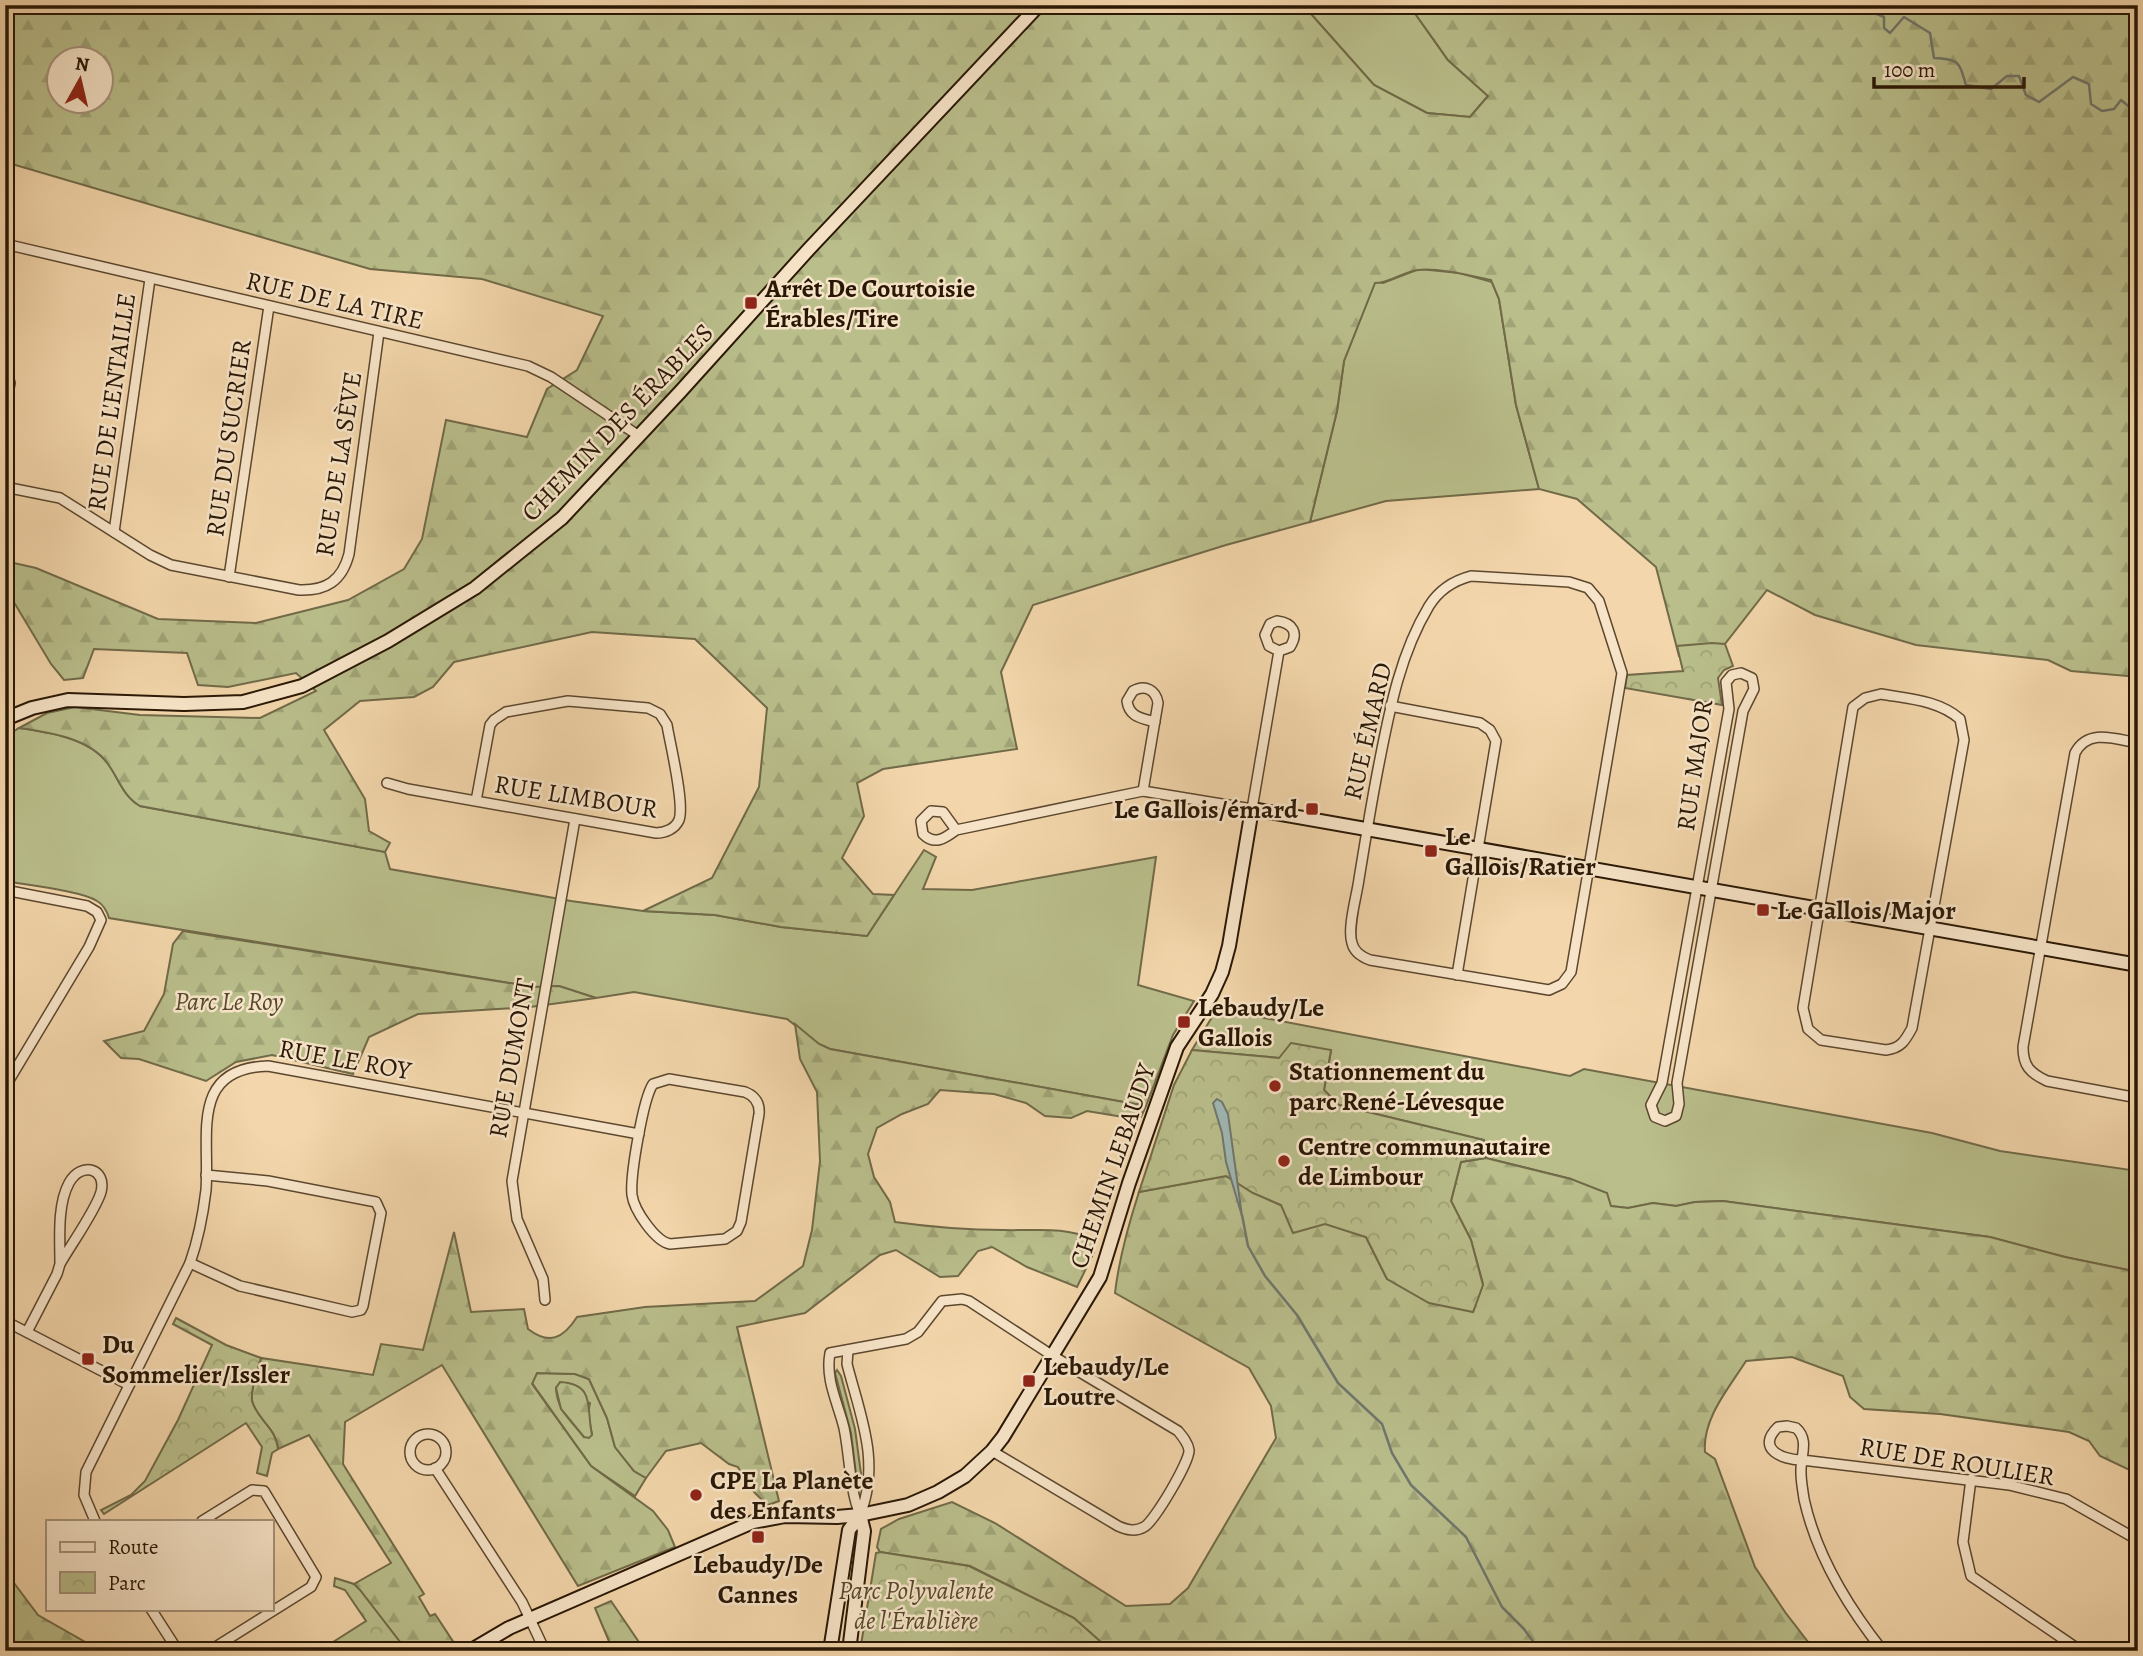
<svg xmlns="http://www.w3.org/2000/svg" width="2143" height="1656" viewBox="0 0 2143 1656" font-family="Alegreya,serif">
  <style>
    .grass { fill: #b9be8b; stroke: #716a48; stroke-width: 2; fill-rule: evenodd }
    .forest { fill: url(#forest-firs); stroke: #716a48; stroke-width: 2; fill-rule: evenodd }
    .park { fill: url(#park-crowns); stroke: #716a48; stroke-width: 2 }
    .water { fill: #9fb7b3; stroke: #70776d; stroke-width: 2 }
    .lines { fill: none; stroke-linecap: round; stroke-linejoin: round }
    .stream { stroke: #70776d; stroke-width: 2.5 }
    .street-casing { stroke: #5c472e; stroke-width: 12 }
    .secondary-casing { stroke: #291705; stroke-width: 16 }
    .street { stroke: #f7e4c8; stroke-width: 9 }
    .secondary { stroke: #f7e4c8; stroke-width: 12 }
    .poi-dot { fill: #8f2418; stroke: #f7e4c8; stroke-width: 2.5 }
    .labels { text-anchor: middle; stroke-width: 5; stroke-linejoin: round; paint-order: stroke }
    .poi-label { font-size: 26px; font-weight: bold; fill: #291705; stroke: #f7e4c8; text-anchor: start }
    .street-label { font-size: 26px; fill: #291705; stroke: #f7e4c8 }
    .park-label { font-size: 26px; font-style: italic; fill: #54492d; stroke: #f7e4c8 }
  </style>
  <defs>
    <pattern id="forest-firs" width="22" height="20" patternUnits="userSpaceOnUse" patternTransform="scale(1.75)"><rect width="22" height="20" fill="#b9be8b"/><path d="M5 1l3.5 6h-7zM16 11l3.5 6h-7z" fill="#9fa376"/></pattern>
    <pattern id="park-crowns" width="20" height="18" patternUnits="userSpaceOnUse" patternTransform="scale(1.75)"><rect width="20" height="18" fill="#b9be8b"/><path d="M2 6a3 3 0 1 1 6 0M12 15a3 3 0 1 1 6 0" fill="none" stroke="#9fa376"/></pattern>
  </defs>
  <rect width="100%" height="100%" fill="#f3d6ab"/>
  <filter id="stains"><feTurbulence type="fractalNoise" baseFrequency=".00286" numOctaves="4"/><feColorMatrix values="0 0 0 0 .2 0 0 0 0 .09 0 0 0 0 .02 0 0 0 .5 -.17"/></filter>
  <radialGradient id="worn" r=".72"><stop offset=".6" stop-color="#630" stop-opacity="0"/><stop offset="1" stop-color="#630" stop-opacity=".3"/></radialGradient>
  <g class="grass">
    <path d="M1303,5H1409L1448,60L1488,96L1470,117L1427,113L1374,85Z"/>
    <path d="M1419,269L1460,273L1492,282L1499,299L1516,405L1539,489L1386,501L1310,522L1337,411L1344,361L1375,282L1383,283Z"/>
    <path d="M19,728C48,732 90,738 108,764C119,779 123,796 140,806L385,852L390,869L571,901L643,911L715,915L781,927L867,936L924,850L936,857L923,889L972,890L1156,857L1138,985L1194,1001L1173,1035L1146,1106L830,1049L819,1044L787,1019L634,992L596,998L559,986L534,987L109,918C107,911 104,905 97,901C82,891 26,885 5,881V737Z"/>
    <path d="M1217,1009L1570,1076L1584,1069L1932,1133L2000,1151L2138,1171V1272L2065,1257L1990,1237L1723,1201L1695,1202L1676,1206L1653,1203L1628,1208L1610,1206L1571,1179L1486,1158L1484,1140L1339,1105L1324,1090L1331,1051L1280,1058L1192,1050Z"/>
    <path d="M837,1370L841,1376L855,1429L862,1481L860,1484L857,1482L851,1433L835,1373Z"/>
    <path d="M537,1373L575,1374L589,1379L607,1418L615,1447L634,1471L646,1478L635,1496L591,1466L532,1383ZM556,1388L590,1403L588,1414L592,1434L584,1437C571,1420 557,1411 556,1388Z"/>
  </g>
  <g class="forest">
    <path d="M5,5H1303L1374,85L1427,113L1470,117L1488,96L1448,60L1409,5H2138V677L2071,671L2048,660L1916,645L1815,615L1767,590L1725,644L1723,658L1679,656L1656,567L1577,499L1539,489L1516,405L1499,299L1491,280C1472,276 1436,267 1418,270C1402,272 1390,283 1375,283L1344,361L1337,411L1310,522L1226,545L1033,605L1001,672L1017,749L883,769L857,783L864,816L842,858L873,894L894,895L867,936L781,927L715,915L643,911L712,878L759,787L767,708L695,639L592,632L454,662L433,687L414,697L360,701L324,730L365,799L369,831L390,843L385,852L140,806C123,796 119,779 108,764C90,738 48,732 19,728L47,713L75,707L140,715L260,718L316,691L296,673L228,687L198,685L187,653L94,649L83,678L64,680L51,664L12,599H5V561L36,568L158,619L256,623L348,600L404,569L422,539L446,420L527,437L547,389L577,370L603,316L482,279L370,269L5,162ZM60,60H102V102H60Z"/>
    <path d="M183,931L534,987L559,986L596,998L530,1007L418,1014L369,1037L353,1074L272,1055L236,1062L206,1081L139,1059L121,1058L104,1041L144,1031L164,994L173,944Z"/>
    <path d="M795,1024L819,1044L830,1049L1146,1106L1141,1117H1123L1087,1111L1071,1118L1045,1116L1026,1103L994,1094L940,1090L928,1104L902,1114L877,1128L868,1154L874,1177L890,1202L895,1222C931,1227 967,1230 1003,1230C1039,1231 1060,1226 1094,1239V1252L1077,1287L1027,1267L992,1247L978,1251L958,1276L940,1277L896,1250L880,1255L805,1313L737,1327L779,1501L768,1505C754,1494 745,1483 738,1467L729,1464L701,1443L666,1451L646,1478L634,1471L615,1447L607,1418L589,1379L575,1374L537,1373L532,1384L591,1466L653,1511L668,1530L675,1547L578,1586L442,1365L345,1422L343,1464L424,1594L419,1597L430,1616L435,1614L456,1646L447,1651H407L354,1584L391,1563L309,1435L278,1449C276,1427 257,1420 252,1401C250,1389 258,1370 261,1358L373,1375L381,1344L423,1350L454,1232L471,1312L524,1309L528,1329C549,1345 563,1339 577,1317L645,1307L755,1301L803,1266L812,1230L820,1161L817,1092L800,1059Z"/>
    <path d="M1486,1158L1571,1179L1607,1193L1611,1206L1628,1208L1653,1203L1676,1206L1695,1202L1723,1201L1990,1237L2065,1257L2138,1272V1474L2100,1456L2089,1441L2069,1432L1940,1414L1864,1409L1850,1397L1843,1376L1792,1357L1746,1361C1729,1388 1702,1419 1705,1452L1715,1459L1755,1567L1785,1612L1815,1651H1556L1543,1646L1537,1651H1111L1074,1618L970,1566L880,1552L877,1547L881,1529L899,1519L952,1502L995,1523L1126,1606L1170,1604L1188,1588L1276,1438L1271,1406L1249,1368L1115,1293C1119,1258 1128,1226 1139,1192L1226,1176C1269,1204 1317,1222 1366,1237L1387,1279L1473,1312L1483,1284L1471,1240L1451,1201L1461,1162Z"/>
    <path d="M560,1382C596,1384 586,1408 592,1435L589,1438L584,1437L561,1409L556,1388Z"/>
    <path d="M5,1571L38,1615L101,1651H5Z"/>
    <path d="M611,1601L645,1651H614L611,1646L595,1608Z"/>
  </g>
  <g class="park">
    <path d="M1712,643L1725,644L1733,666L1724,670L1718,678L1722,705L1625,688L1627,675L1683,671L1677,646Z"/>
    <path d="M1291,1043L1331,1050L1324,1090L1339,1105L1484,1140L1486,1158L1461,1162L1451,1201L1471,1240L1483,1285L1473,1312L1429,1303L1387,1279L1366,1237L1325,1224L1293,1233L1281,1205L1253,1193L1226,1176L1139,1192L1174,1085L1192,1050L1279,1058Z"/>
    <path d="M176,1318L226,1345L261,1358C258,1370 250,1389 252,1401C257,1420 276,1427 278,1449L272,1453L267,1476L257,1473L262,1447L246,1423L104,1514L101,1510L131,1495L145,1481L178,1420L212,1345L173,1324Z"/>
    <path d="M880,1552L969,1566L1074,1618L1111,1651H860L876,1553Z"/>
    <path d="M335,1578L354,1584L360,1590L407,1651H319L366,1621L345,1590L334,1586Z"/>
  </g>
  <path class="water" d="M1217,1099L1222,1102L1228,1114L1242,1216L1226,1162L1222,1133L1213,1103Z"/>
  <g class="lines">
    <g class="stream">
      <path d="M1865,5V9L1884,17V28L1890,33L1904,17L1930,33L1934,58C1960,59 1959,62 1966,85L1991,89L2007,76H2019L2026,95L2039,102L2073,77L2089,84L2091,104L2102,111L2114,109L2121,100L2132,109L2138,108"/>
      <path d="M1242,1215L1248,1246L1265,1276L1297,1315L1338,1383L1382,1424L1392,1453L1411,1485L1466,1537L1502,1607L1524,1629L1540,1651"/>
    </g>
    <g class="street-casing">
      <g id="street">
        <path d="M5,244L528,366L551,377L639,436"/>
        <path d="M5,367L10,383L5,408"/>
        <path d="M5,487L60,498L150,555L171,565L299,590C326,591 342,581 349,554L379,332"/>
        <path d="M114,532L150,279"/>
        <path d="M1471,576L1569,582L1588,588L1599,601L1622,673L1571,972L1562,984L1549,990L1370,960C1362,957 1354,952 1352,943C1347,928 1357,895 1359,879C1365,842 1371,805 1378,769C1389,713 1399,656 1429,606C1439,590 1452,581 1471,576Z"/>
        <path d="M229,577L269,306"/>
        <path d="M1741,673L1752,678L1754,689L1743,711L1677,1083L1679,1104L1676,1116L1665,1121L1655,1117L1651,1105L1662,1083L1729,709L1726,682L1732,675Z"/>
        <path d="M1881,694C1909,699 1938,700 1960,719L1964,740L1912,1028C1905,1041 1901,1048 1886,1050L1821,1040L1808,1029L1803,1008L1853,707L1865,698Z"/>
        <path d="M1390,706L1480,723L1490,730L1496,741L1457,975"/>
        <path d="M2138,743C2115,739 2088,728 2075,753L2023,1047C2023,1066 2030,1073 2047,1081L2138,1098"/>
        <path d="M387,783L408,789L656,833C665,833 675,829 679,820C685,804 670,744 667,725L660,714L648,708L568,701L506,712L494,720L490,725L476,801"/>
        <path d="M1143,791L1158,703C1156,690 1145,684 1133,691L1127,701C1129,717 1141,718 1155,722"/>
        <path d="M956,830C945,838 935,846 923,834L921,821L931,811L943,812L956,830L1143,791L1252,809L1279,651L1290,647C1299,633 1293,623 1277,621L1270,624L1265,635L1269,646L1279,651"/>
        <path d="M5,890L87,906L97,912L101,920L89,947L5,1087"/>
        <path d="M669,1079L745,1092C755,1096 760,1103 759,1114L741,1222L737,1231L725,1239L670,1244C655,1241 634,1210 632,1195C630,1176 643,1099 653,1084Z"/>
        <path d="M190,1263L240,1286L352,1312L361,1310L363,1306L381,1213L376,1202L268,1181L206,1175"/>
        <path d="M545,1300L543,1279L517,1219L512,1181L575,819"/>
        <path d="M5,1321L129,1385"/>
        <path d="M27,1332L57,1274L60,1264C70,1246 96,1210 101,1192C107,1168 81,1161 69,1183C57,1205 60,1239 60,1264"/>
        <path d="M848,1350L847,1364C860,1415 881,1462 860,1515"/>
        <circle cx="428" cy="1452" r="18"/>
        <path d="M435,1468L522,1602L545,1651"/>
        <path d="M1971,1479L1963,1542L1971,1576L2081,1651"/>
        <path d="M860,1515C849,1487 850,1457 844,1428C838,1403 825,1380 830,1353L906,1339L918,1332L942,1301L962,1299L969,1301L1053,1356L1178,1431C1183,1437 1188,1443 1189,1450C1190,1461 1154,1522 1144,1527C1135,1532 1127,1530 1118,1526L992,1451"/>
        <path d="M95,1521L84,1495L86,1472L190,1263C198,1240 203,1215 206,1190C210,1136 189,1068 268,1066L639,1134"/>
        <path d="M202,1521L252,1490L264,1491L316,1577L311,1587L209,1651"/>
        <path d="M151,1609L178,1651"/>
        <path d="M1883,1651C1848,1607 1816,1554 1804,1499C1803,1491 1801,1482 1801,1473C1800,1457 1810,1440 1796,1428L1787,1426L1778,1427C1755,1449 1783,1460 1802,1460L2009,1485L2066,1499L2138,1540"/>
      </g>
    </g>
    <g class="secondary-casing">
      <g id="secondary">
        <path d="M5,719L32,708L68,700L184,704L243,702L302,686L388,641L475,588L562,518L680,392L809,249L1039,5"/>
        <path d="M470,1651L509,1628L753,1522L785,1516L837,1517L860,1515L908,1505L938,1492L965,1476L992,1451L1003,1437L1100,1277L1129,1183L1177,1047L1212,994L1222,972L1229,946L1252,809L2138,965"/>
        <path d="M830,1651L849,1530L860,1515"/>
        <path d="M849,1651L864,1531L860,1515"/>
      </g>
    </g>
    <use href="#street" class="street"/>
    <use href="#secondary" class="secondary"/>
  </g>
  <g class="poi-dot">
    <rect x="744" y="296" width="14" height="14" rx="3.5"/>
    <rect x="1305" y="802" width="14" height="14" rx="3.5"/>
    <rect x="1424" y="844" width="14" height="14" rx="3.5"/>
    <rect x="1756" y="903" width="14" height="14" rx="3.5"/>
    <rect x="1177" y="1015" width="14" height="14" rx="3.5"/>
    <circle cx="1275" cy="1086" r="7"/>
    <circle cx="1284" cy="1161" r="7"/>
    <rect x="81" y="1352" width="14" height="14" rx="3.5"/>
    <rect x="1022" y="1374" width="14" height="14" rx="3.5"/>
    <circle cx="696" cy="1495" r="7"/>
    <rect x="751" y="1530" width="14" height="14" rx="3.5"/>
  </g>
  <g class="labels">
    <g class="poi-label">
      <text x="765" y="297">Arrêt De Courtoisie<tspan x="765" dy="30">Érables/Tire</tspan></text>
      <text x="1298" y="818" text-anchor="end">Le Gallois/émard</text>
      <text x="1445" y="845">Le<tspan x="1445" dy="30">Gallois/Ratier</tspan></text>
      <text x="1777" y="919">Le Gallois/Major</text>
      <text x="1198" y="1016">Lebaudy/Le<tspan x="1198" dy="30">Gallois</tspan></text>
      <text x="1289" y="1080">Stationnement du<tspan x="1289" dy="30">parc René-Lévesque</tspan></text>
      <text x="1298" y="1155">Centre communautaire<tspan x="1298" dy="30">de Limbour</tspan></text>
      <text x="102" y="1353">Du<tspan x="102" dy="30">Sommelier/Issler</tspan></text>
      <text x="1043" y="1375">Lebaudy/Le<tspan x="1043" dy="30">Loutre</tspan></text>
      <text x="710" y="1489">CPE La Planète<tspan x="710" dy="30">des Enfants</tspan></text>
      <text x="758" y="1573" text-anchor="middle">Lebaudy/De<tspan x="758" dy="30">Cannes</tspan></text>
    </g>
    <g class="street-label">
      <text transform="translate(335 300) rotate(13)" y="9">RUE DE LA TIRE</text>
      <text transform="translate(111 402) rotate(-82)" y="9">RUE DE L'ENTAILLE</text>
      <text transform="translate(617 422) rotate(-46)" y="9">CHEMIN DES ÉRABLES</text>
      <text transform="translate(228 438) rotate(-82)" y="9">RUE DU SUCRIER</text>
      <text transform="translate(338 464) rotate(-81)" y="9">RUE DE LA SÈVE</text>
      <text transform="translate(1367 731) rotate(-77)" y="9">RUE ÉMARD</text>
      <text transform="translate(1694 765) rotate(-82)" y="9">RUE MAJOR</text>
      <text transform="translate(576 796) rotate(9)" y="9">RUE LIMBOUR</text>
      <text transform="translate(511 1058) rotate(-80)" y="9">RUE DUMONT</text>
      <text transform="translate(345 1059) rotate(10)" y="9">RUE LE ROY</text>
      <text transform="translate(1112 1166) rotate(-71)" y="9">CHEMIN LEBAUDY</text>
      <text transform="translate(1957 1461) rotate(9)" y="9">RUE DE ROULIER</text>
    </g>
    <g class="park-label">
      <text x="229" y="1010">Parc Le Roy</text>
      <text x="916" y="1599">Parc Polyvalente<tspan x="916" dy="30">de l'Érablière</tspan></text>
    </g>
  </g>
  <rect width="2143" height="1656" fill="none" stroke="#f3d6ab" stroke-width="28"/>
  <rect x="7" y="7" width="2129" height="1642" fill="none" stroke="#291705" stroke-width="3.5"/>
  <rect x="14" y="14" width="2115" height="1628" fill="none" stroke="#291705" stroke-width="2"/>
  <rect x="46" y="1520" width="228" height="91" fill="#f7e4c8" stroke="#a5927a" stroke-width="2"/>
  <rect x="60" y="1542" width="35" height="10" fill="#f7e4c8" stroke="#a5927a" stroke-width="2"/>
  <text x="108" y="1554" font-size="21" fill="#291705">Route</text>
  <rect x="60" y="1572" width="35" height="21" fill="url(#park-crowns)" stroke="#a5927a" stroke-width="2"/>
  <text x="108" y="1590" font-size="21" fill="#291705">Parc</text>
  <g transform="translate(80 80) rotate(8)"><circle r="33" fill="#f7e4c8" stroke="#a5927a" stroke-width="2"/>
  <path d="M0-5L12 26L0 18L-12 26Z" fill="#8f2418"/>
  <text y="-10" font-size="19" font-weight="bold" text-anchor="middle" fill="#291705">N</text>
  </g>
  <path d="M1874 77v10h150v-10" fill="none" stroke="#291705" stroke-width="3.5"/>
  <text x="1884" y="77" font-size="21" fill="#291705" stroke="#f7e4c8" stroke-width="5" paint-order="stroke">100 m</text>
  <rect width="100%" height="100%" filter="url(#stains)"/>
  <rect width="100%" height="100%" fill="url(#worn)"/>
</svg>
